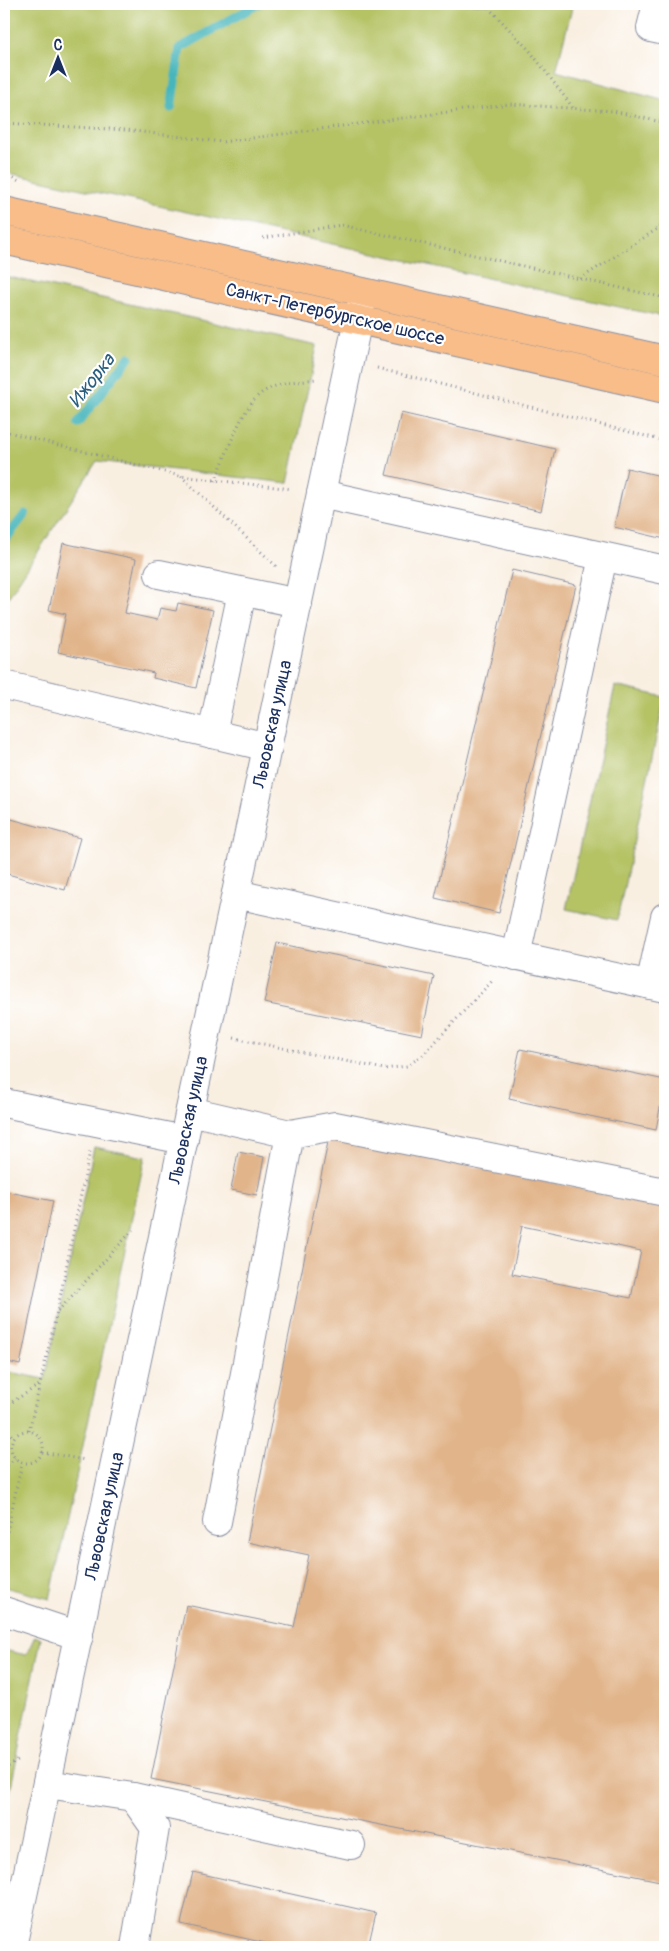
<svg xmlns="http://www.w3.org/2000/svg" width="669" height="1951" viewBox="0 0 669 1951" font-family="Pangolin,sans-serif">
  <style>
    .green { fill: #b5c365; stroke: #687962 }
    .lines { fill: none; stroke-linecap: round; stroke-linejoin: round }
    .stream { stroke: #46b6bc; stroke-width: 9 }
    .building { fill: #e1b489; fill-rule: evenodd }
    .minor-casing { stroke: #8a8fa0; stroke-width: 30 }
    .major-casing { stroke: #8a8fa0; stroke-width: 30 }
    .path { stroke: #8a8fa0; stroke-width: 3; stroke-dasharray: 1 4; stroke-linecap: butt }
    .minor { stroke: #fff; stroke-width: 28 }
    .major { stroke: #f8bd89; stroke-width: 28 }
    .labels { text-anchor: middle; stroke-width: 4.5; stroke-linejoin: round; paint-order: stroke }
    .street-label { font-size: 18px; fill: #1b2f5e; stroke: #fff }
    .water-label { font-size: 19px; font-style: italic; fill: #2a5e7f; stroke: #fff }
  </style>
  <rect width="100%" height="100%" fill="#fff"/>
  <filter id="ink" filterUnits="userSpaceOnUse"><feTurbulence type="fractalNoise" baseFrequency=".02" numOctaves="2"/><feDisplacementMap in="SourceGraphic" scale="10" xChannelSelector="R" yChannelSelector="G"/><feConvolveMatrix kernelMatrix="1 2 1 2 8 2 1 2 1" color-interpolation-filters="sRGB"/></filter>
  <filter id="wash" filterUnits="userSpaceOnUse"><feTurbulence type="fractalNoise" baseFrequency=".0096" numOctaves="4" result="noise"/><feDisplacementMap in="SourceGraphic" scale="20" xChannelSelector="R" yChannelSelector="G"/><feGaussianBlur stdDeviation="1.12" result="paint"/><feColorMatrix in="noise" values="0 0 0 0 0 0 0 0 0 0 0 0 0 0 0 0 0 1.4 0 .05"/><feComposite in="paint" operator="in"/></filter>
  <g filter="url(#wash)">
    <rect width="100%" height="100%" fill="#f9efe1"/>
    <g class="green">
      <path d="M4,4H573L556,71L665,101V317L4,172Z"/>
      <path d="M4,276L317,346L288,483L97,461L4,604Z"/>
      <path d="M615,686L665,697L617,920L566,909Z"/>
      <path d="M94,1147L145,1157L50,1599L4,1587V1371L45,1379Z"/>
      <path d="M35,1636L41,1639L4,1821V1650L26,1655Z"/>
    </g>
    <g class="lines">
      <g class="stream">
        <path d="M171,108L180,48L258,4"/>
        <path d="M78,423L129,357"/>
        <path d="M4,541L25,514"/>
      </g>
    </g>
    <g id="blocks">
      <g class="building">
        <path d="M401,413L555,449L541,511L386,475Z"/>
        <path d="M627,468L665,477V539L614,527Z"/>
        <path d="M63,543L136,559L125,613L157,620L160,608L176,611L178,603L213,610L196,688L153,678L154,673L58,652L66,614L49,610Z"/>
        <path d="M512,570L576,585L499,913L435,898Z"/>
        <path d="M4,817L80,838L65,890L4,873Z"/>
        <path d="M277,943L434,976L422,1035L264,1003Z"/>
        <path d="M520,1049L665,1080L656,1130L509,1099Z"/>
        <path d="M329,1137L665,1205V1882L151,1779L186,1605L294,1627L309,1555L247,1542ZM522,1226L641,1251L631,1298L512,1274Z"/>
        <path d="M238,1152L264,1157L257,1195L231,1190Z"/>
        <path d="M4,1191L53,1201L20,1365L4,1361Z"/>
        <path d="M193,1872L376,1913L368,1947H283L181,1924Z"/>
      </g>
    </g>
  </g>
  <g filter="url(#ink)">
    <use href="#blocks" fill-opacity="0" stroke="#8a8fa0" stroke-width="1"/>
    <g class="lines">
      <g class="minor-casing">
        <g id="minor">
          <path d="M657,4L651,28L665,31"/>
          <path d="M321,494L665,570"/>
          <path d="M159,574L298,603"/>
          <path d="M4,685L268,747"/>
          <path d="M212,734L242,592"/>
          <path d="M236,894L665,988"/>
          <path d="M516,956L603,557"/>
          <path d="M650,985L665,917"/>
          <path d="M4,1103L184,1140"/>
          <path d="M190,1111L290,1134L217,1522"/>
          <path d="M290,1134L335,1126L665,1192"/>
          <path d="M4,1611L79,1636"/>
          <path d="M47,1784L133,1797L155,1828L135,1947"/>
          <path d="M133,1797L351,1845"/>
          <path d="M12,1947L363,296"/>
        </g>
      </g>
      <g class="major-casing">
        <g id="major">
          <path d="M4,211L665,360"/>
          <path d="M4,240L665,389"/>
        </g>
      </g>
      <g class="path">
        <path d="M485,4L530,51L573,108"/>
        <path d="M4,123L126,130L222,142L509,104L613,111L665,123"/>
        <path d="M4,174L19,182"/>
        <path d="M263,238L341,225L665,298"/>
        <path d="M580,279L665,224"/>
        <path d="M377,368L665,441"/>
        <path d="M4,431L180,476L292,489"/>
        <path d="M181,476L276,566"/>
        <path d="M215,481C226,457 241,406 263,392C279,382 297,381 316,379"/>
        <path d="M234,1038L384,1069L407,1066L423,1055L493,980"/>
        <path d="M58,1311L133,1230"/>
        <path d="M4,1407L39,1385"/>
        <path d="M4,1427L14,1438"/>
        <path d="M29,1431L57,1312L90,1151"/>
        <circle cx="27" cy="1447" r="16"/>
        <path d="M42,1452L85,1460"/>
        <path d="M4,1469L15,1458"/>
        <path d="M4,1546L22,1463"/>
        <path d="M4,1769L21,1759"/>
      </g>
      <use href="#minor" class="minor"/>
      <use href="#major" class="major"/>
    </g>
  </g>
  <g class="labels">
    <g class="street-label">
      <text transform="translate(335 314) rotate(13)" y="6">Санкт-Петербургское шоссе</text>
      <text transform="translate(272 724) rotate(-78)" y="6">Львовская улица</text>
      <text transform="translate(188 1120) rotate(-78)" y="6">Львовская улица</text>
      <text transform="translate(104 1516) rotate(-78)" y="6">Львовская улица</text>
    </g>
    <g class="water-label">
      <text transform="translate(91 380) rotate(-52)" y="7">Ижорка</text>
    </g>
  </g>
  <rect width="669" height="1951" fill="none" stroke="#fff" stroke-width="20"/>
  <g transform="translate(58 58)" stroke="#ffffff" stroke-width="4" paint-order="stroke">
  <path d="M0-4L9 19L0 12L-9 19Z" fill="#1b2f5e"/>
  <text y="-8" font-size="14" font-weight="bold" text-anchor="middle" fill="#1b2f5e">С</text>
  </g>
</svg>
